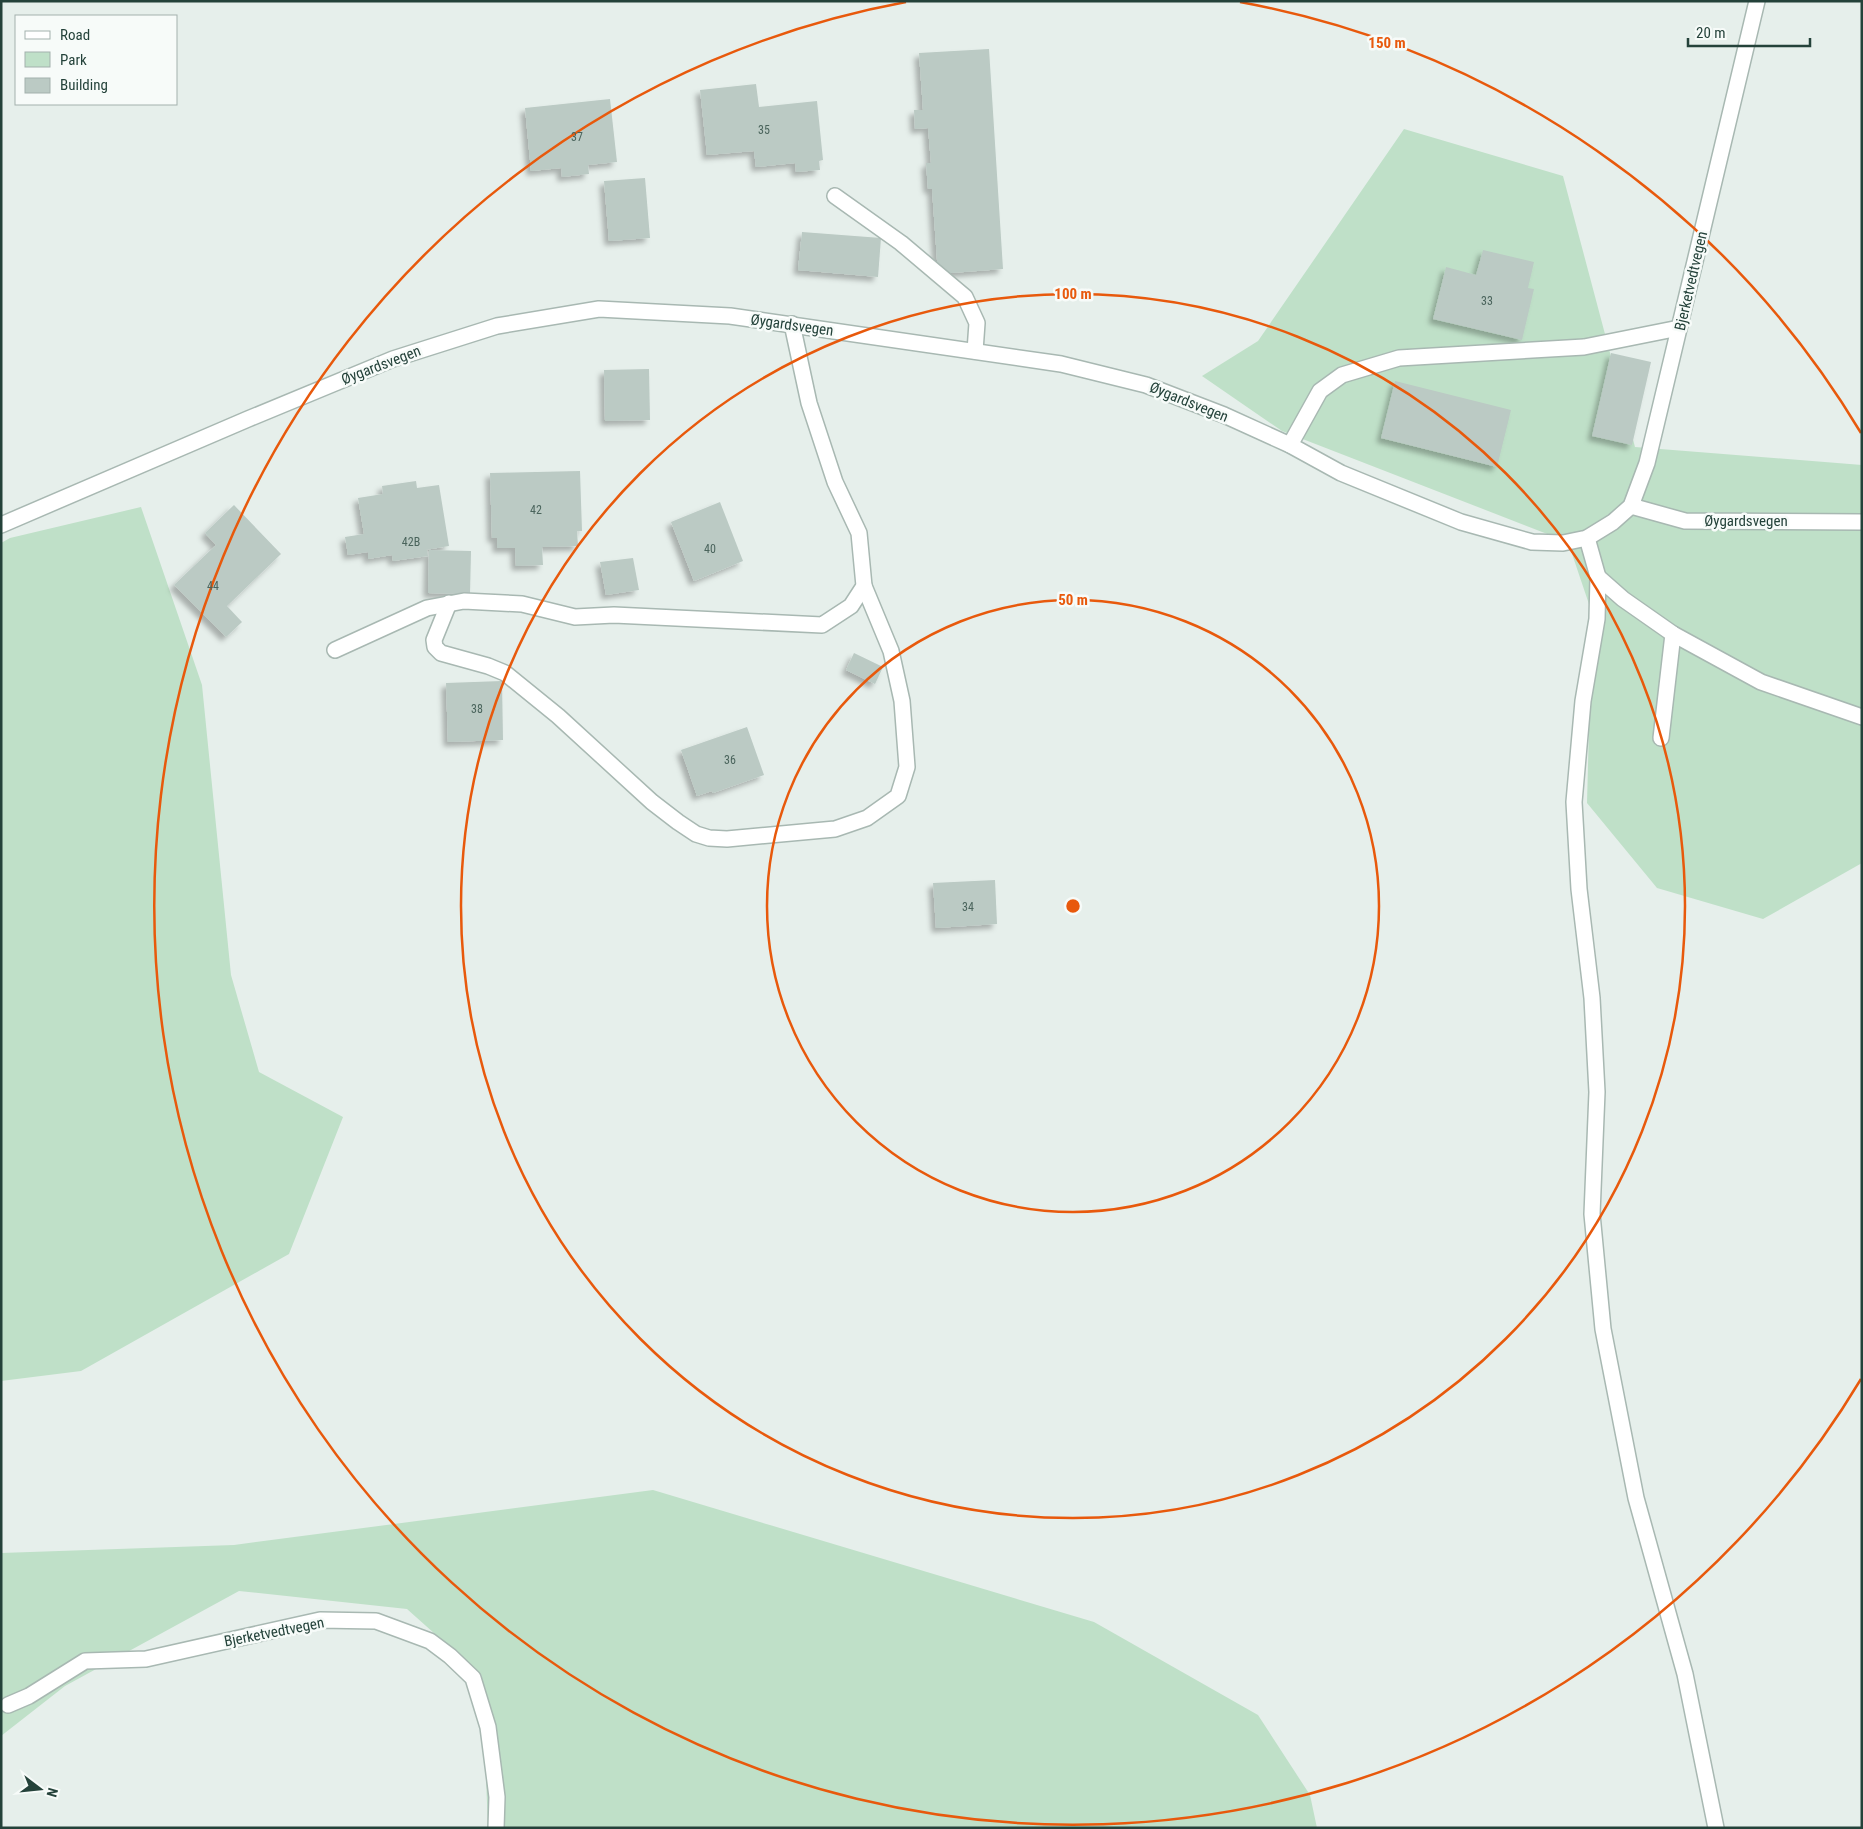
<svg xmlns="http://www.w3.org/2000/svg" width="1863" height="1829" viewBox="0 0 1863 1829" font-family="'Roboto Condensed',sans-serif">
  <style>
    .green { fill: #bfe0c8 }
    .building { fill: #bbcac4; filter: url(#shadow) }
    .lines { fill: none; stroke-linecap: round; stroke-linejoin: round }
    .minor-casing { stroke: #a8b8b2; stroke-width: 18 }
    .minor { stroke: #fff; stroke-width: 15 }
    .ring { fill: none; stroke: #e8590c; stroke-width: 2.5 }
    .labels { text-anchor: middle; stroke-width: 5; stroke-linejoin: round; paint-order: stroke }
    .number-label { font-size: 12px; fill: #4a645c }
    .street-label { font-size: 15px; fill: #24423a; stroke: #f7fbf9 }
    .centre { fill: #e8590c; stroke: #f7fbf9; stroke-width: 2.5 }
    .ring-label { font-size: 15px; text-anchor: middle; font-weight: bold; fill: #e8590c; stroke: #f7fbf9; stroke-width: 5; stroke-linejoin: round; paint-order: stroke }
  </style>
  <defs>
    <filter id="shadow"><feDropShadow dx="-4.5" dy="4.5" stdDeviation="2.5" flood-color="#0004"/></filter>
  </defs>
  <rect width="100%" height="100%" fill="#e6efeb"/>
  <g class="green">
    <path d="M1404,129L1563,176L1635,447L1862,465V863L1763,919L1657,888L1587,803L1592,613L1568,542L1282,431L1202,376L1258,341Z"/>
    <path d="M141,507L202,685L231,975L259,1072L343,1117L289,1254L81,1371L1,1381V543L10,538Z"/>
    <path d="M653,1490L1094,1622L1258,1715L1310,1795L1317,1828H488L482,1676L407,1609L239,1591L65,1686L1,1736V1553L234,1545Z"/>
  </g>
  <g class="building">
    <path d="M989,49L1003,269L938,274L932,189H928L926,163H931L928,128L915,129L914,110H923L919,53Z"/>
    <path d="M756,84L759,107L817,101L823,160L819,161L820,170L796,172L795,163L756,167L754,151L707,155L700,90Z"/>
    <path d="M610,99L617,162L588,165L589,174L562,177L561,168L531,171L525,108Z"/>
    <path d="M645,178L650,238L609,241L604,181Z"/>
    <path d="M802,232L881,238L878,277L798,270Z"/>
    <path d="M1483,250L1534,262L1528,288L1534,289L1522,340L1433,319L1446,267L1476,275Z"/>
    <path d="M1611,353L1651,362L1632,445L1592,436Z"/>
    <path d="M649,369L650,420L605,421L604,370Z"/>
    <path d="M1395,381L1511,410L1497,467L1381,438Z"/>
    <path d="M580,471L582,531H577L578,546L542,547L543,565L516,566L515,548H497V538H492L490,473Z"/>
    <path d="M416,481L417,488L439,485L449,546L425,550H427L428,556L393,561L392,555L368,559V552L348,555L345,537L364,534L358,498L383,494L382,486Z"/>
    <path d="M720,502L743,561L694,581L671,522Z"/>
    <path d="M234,505L281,554L227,606L242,622L226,637L174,585L216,545L205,533Z"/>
    <path d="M429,550L471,551L470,594L428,593Z"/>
    <path d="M633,558L639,590L606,595L600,562Z"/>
    <path d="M854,653L883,667L875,684L846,670Z"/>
    <path d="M502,681L503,740L448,742L446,683Z"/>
    <path d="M747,727L764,775L713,793L712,791L697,796L681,750Z"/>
    <path d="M995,880L997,924L936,928L933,883Z"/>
  </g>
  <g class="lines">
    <g class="minor-casing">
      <g id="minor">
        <path d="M835,196L901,243L965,297L977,323L975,351"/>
        <path d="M1290,445L1320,391L1342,375L1399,358L1584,347L1679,328"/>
        <path d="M1631,506L1685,521L1862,522"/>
        <path d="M1,525L248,419L393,359L497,326L599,309L730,316L1061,364L1146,385L1224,415L1290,445L1341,473L1461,522L1532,542L1563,543L1587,538L1613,522L1631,506L1647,463L1757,1"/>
        <path d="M1587,538L1598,577L1597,619L1583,701L1574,802L1579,889L1592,998L1597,1092L1592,1214L1603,1329L1636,1498L1685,1674L1716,1828"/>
        <path d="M1598,577L1623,599L1673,634L1761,682L1862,717"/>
        <path d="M449,603L434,640L435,647L441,653L488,666L505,673L558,716L652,802L678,822L696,834L709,838L727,839L835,829L867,818L898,796L907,767L902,701L891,651L864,586"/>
        <path d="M335,650L427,608L464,601L522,604L575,617L614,615L822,625L851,606L864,586L859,533L835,482L809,403L792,324"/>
        <path d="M1661,738L1673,634"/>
        <path d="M8,1705L29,1696L85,1661L146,1659L320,1620L376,1621L430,1641L450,1656L473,1678L488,1727L497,1797L496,1828"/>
      </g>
    </g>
    <use href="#minor" class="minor"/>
  </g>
  <g class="ring">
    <circle cx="1073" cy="906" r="306"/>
    <circle cx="1073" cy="906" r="612"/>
    <path d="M1861 1379A919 919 0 1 1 906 2M1240 2A919 919 0 0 1 1861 433"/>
  </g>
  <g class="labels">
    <g class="number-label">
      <text x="764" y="134">35</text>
      <text x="577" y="141">37</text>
      <text x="1487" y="305">33</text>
      <text x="536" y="514">42</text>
      <text x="411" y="546">42B</text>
      <text x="710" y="553">40</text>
      <text x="213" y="590">44</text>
      <text x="477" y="713">38</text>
      <text x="730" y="764">36</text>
      <text x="968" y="911">34</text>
    </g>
    <g class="street-label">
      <text transform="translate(1691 281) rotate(-77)" y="5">Bjerketvedtvegen</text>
      <text transform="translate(792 325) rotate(8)" y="5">Øygardsvegen</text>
      <text transform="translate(381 365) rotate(-21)" y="5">Øygardsvegen</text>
      <text transform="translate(1189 402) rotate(22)" y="5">Øygardsvegen</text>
      <text x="1746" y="526">Øygardsvegen</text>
      <text transform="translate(274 1632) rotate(-11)" y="5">Bjerketvedtvegen</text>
    </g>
  </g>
  <circle cx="1073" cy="906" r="8" class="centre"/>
  <g class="ring-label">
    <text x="1387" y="48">150 m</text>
    <text x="1073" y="299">100 m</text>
    <text x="1073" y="605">50 m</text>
  </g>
  <rect width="1863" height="1829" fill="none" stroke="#24423a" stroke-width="5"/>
  <rect x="15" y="15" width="162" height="90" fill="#f7fbf9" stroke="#a3b1ad"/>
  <rect x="25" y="31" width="25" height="8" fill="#ffffff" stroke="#a3b1ad"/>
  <text x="60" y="40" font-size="15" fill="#24423a">Road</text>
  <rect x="25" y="52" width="25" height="15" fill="#bfe0c8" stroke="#a3b1ad"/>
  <text x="60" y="65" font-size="15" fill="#24423a">Park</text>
  <rect x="25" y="78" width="25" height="15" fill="#bbcac4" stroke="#a3b1ad"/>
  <text x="60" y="90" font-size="15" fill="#24423a">Building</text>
  <g transform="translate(40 1789) rotate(106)" stroke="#f7fbf9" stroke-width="4" paint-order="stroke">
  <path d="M0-4L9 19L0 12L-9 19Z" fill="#24423a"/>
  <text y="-8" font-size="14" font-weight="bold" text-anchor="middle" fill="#24423a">N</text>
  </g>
  <path d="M1688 38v8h122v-8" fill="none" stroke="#24423a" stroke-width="2.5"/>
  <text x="1696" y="38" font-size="15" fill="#24423a" stroke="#f7fbf9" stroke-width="4" paint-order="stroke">20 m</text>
</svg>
